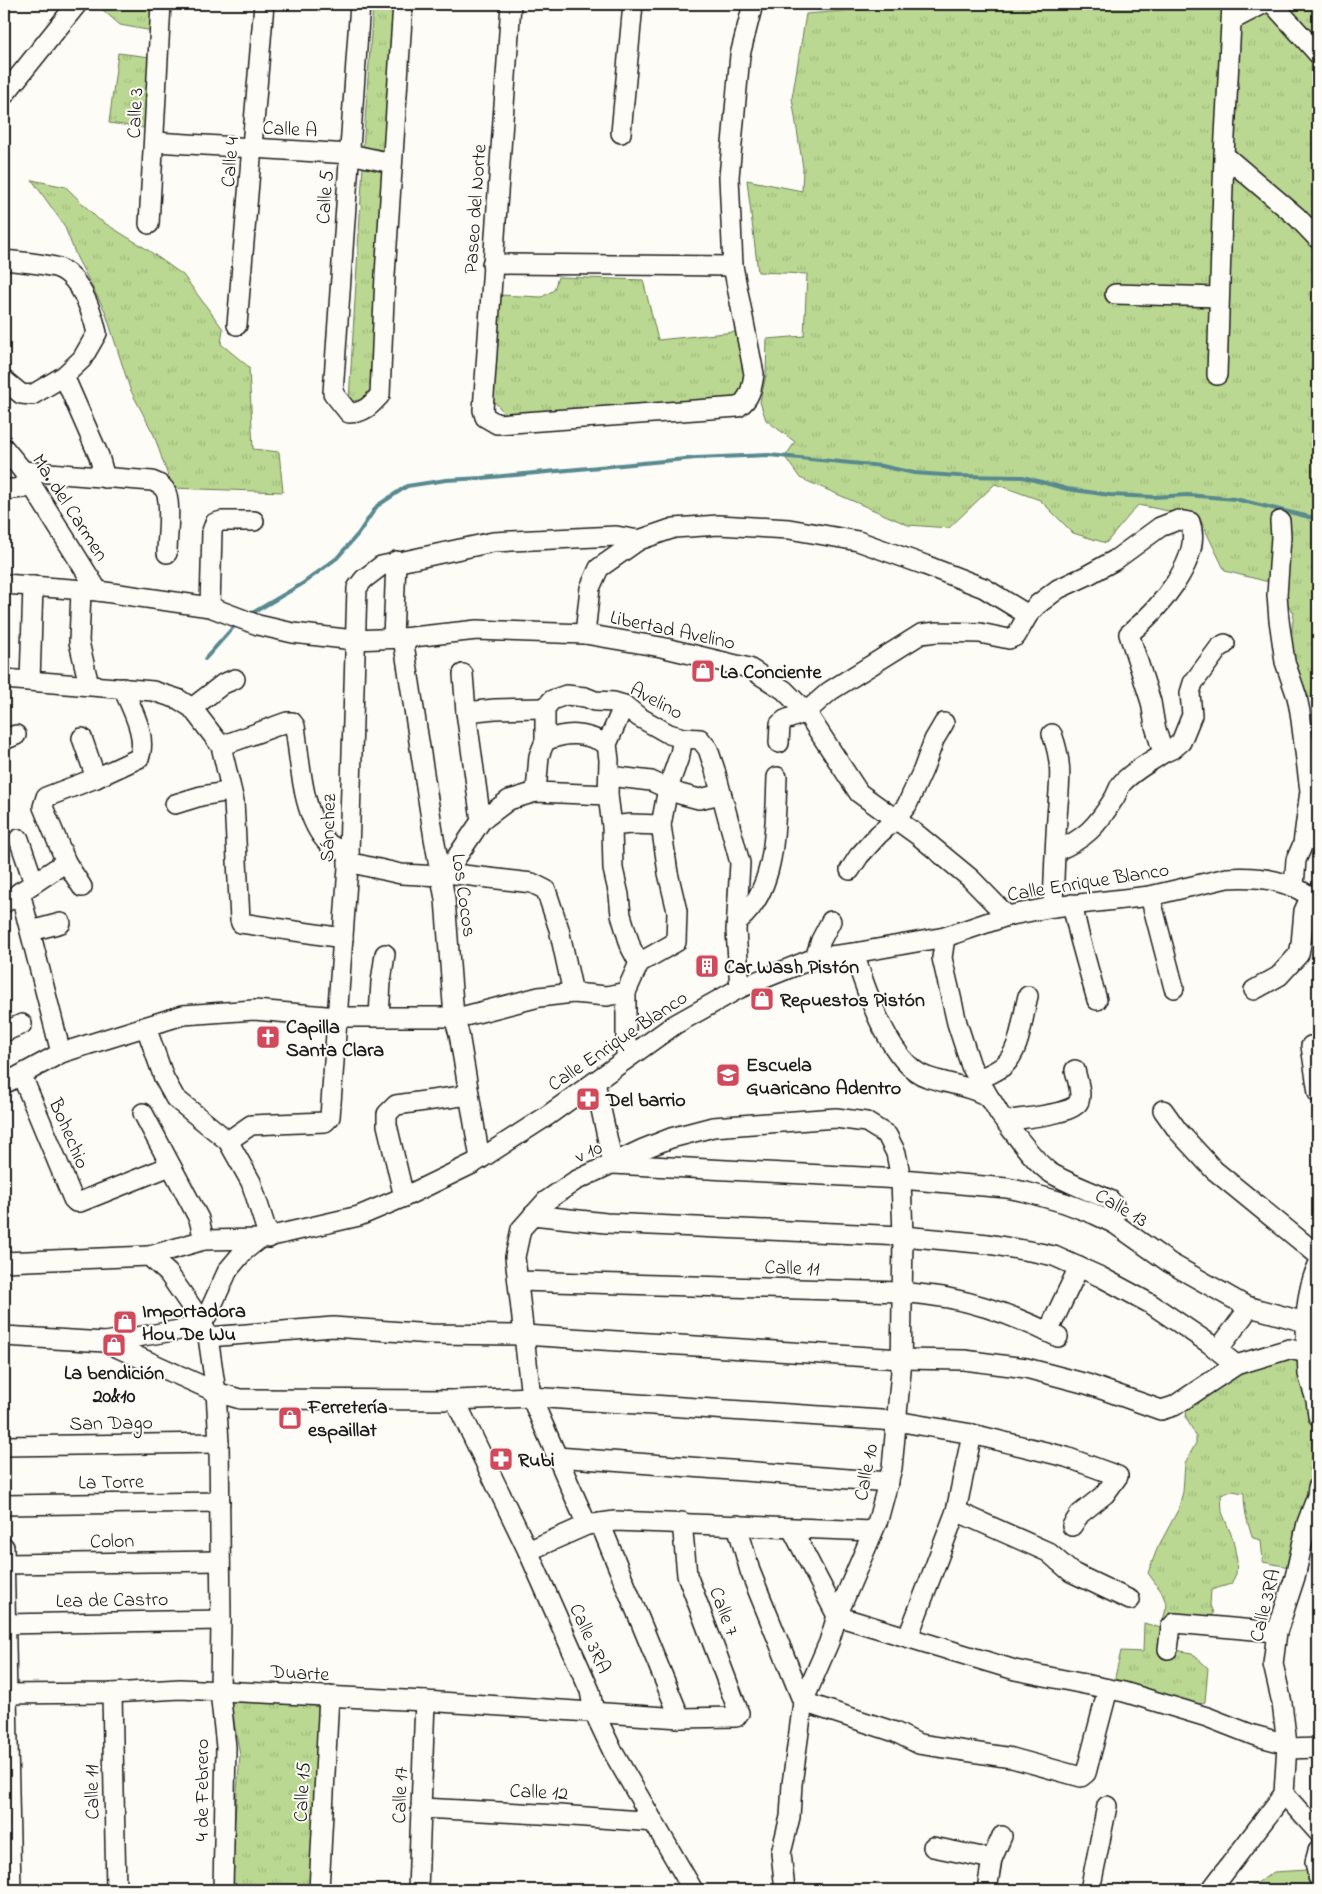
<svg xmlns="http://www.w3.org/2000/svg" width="1322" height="1894" viewBox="0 0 1322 1894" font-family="'Indie Flower',sans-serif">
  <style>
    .grass { fill: url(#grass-tufts); stroke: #6b7a56 }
    .pitch { fill: #bad891; stroke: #6b7a56 }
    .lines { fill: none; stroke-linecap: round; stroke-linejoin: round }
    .stream { stroke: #58898f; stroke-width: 4 }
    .minor-casing { stroke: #1c1c1c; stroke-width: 22 }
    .minor { stroke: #fdfcf7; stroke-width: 19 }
    .labels { text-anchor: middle; stroke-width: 4; stroke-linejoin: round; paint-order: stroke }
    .street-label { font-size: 20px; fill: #1c1c1c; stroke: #fdfcf7 }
    .poi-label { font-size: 20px; font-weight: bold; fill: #1c1c1c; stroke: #fdfcf7; text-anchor: start }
  </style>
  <defs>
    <pattern id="grass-tufts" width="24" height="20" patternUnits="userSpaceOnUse" patternTransform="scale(1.25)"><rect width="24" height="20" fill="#bad891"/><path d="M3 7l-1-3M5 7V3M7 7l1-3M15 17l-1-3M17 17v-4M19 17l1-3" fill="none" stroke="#9fb97c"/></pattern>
  </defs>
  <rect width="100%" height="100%" fill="#fdfcf7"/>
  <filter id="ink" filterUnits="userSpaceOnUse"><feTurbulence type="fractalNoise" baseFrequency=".02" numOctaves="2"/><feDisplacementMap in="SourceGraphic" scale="10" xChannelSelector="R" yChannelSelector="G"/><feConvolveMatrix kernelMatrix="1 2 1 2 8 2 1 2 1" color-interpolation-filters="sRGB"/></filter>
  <g filter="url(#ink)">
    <g class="grass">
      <path d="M96,4H159L158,32L120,25Z"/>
      <path d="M373,4H400L393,155L363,150Z"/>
      <path d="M869,4H1318V701L1303,694L1286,674L1294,613L1273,583L1225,571L1199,517L1138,505L1106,543L1073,533L1040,500L995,484L949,528L908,525L800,478L785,457L795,442L766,420L760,402L766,375L767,339L804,336L807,274L758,272L747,180L802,191L803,168L792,98L806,14L869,9Z"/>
      <path d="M118,53L158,58L152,129L109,123Z"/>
      <path d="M363,165L386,171L370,398L341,403L349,401Z"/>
      <path d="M32,180L66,187L98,219L145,248L183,275L223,329L221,344L249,367L253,449L279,452L283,492L172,488L154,435L130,389L105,311L77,258L64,225Z"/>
      <path d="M558,277L643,280L658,340L735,332L748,374L739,396L669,409L506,415L493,400L499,295L542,297L554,290Z"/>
      <path d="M1300,1354L1317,1440L1318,1469L1289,1567L1263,1562L1261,1540L1253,1538C1247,1523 1244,1510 1244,1493L1232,1491L1221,1495L1222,1512L1233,1539L1237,1561L1236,1574L1231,1584L1211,1590L1210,1605L1213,1613L1204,1624L1177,1626L1176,1650L1192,1653L1208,1668L1205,1702L1192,1707L1113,1686L1121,1651L1143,1652L1144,1623L1161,1628L1167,1605L1161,1591L1148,1573L1157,1549L1178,1510L1183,1492L1185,1463L1196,1443V1436L1186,1418L1187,1405L1223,1373Z"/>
      <path d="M230,1700L318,1705L327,1728L319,1890H229L240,1755Z"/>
    </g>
    <path class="pitch" d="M1307,1870L1313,1890H1246L1274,1872Z"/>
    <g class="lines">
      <g class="stream">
        <path d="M249,615L302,584L337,558L358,534L377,506L407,486L446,480L482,478L696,458L769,455L882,466L914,473L958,476L1023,477L1067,489L1110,495L1154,497L1187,495L1235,499L1318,519"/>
        <path d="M205,659L237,623"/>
      </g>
      <g class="minor-casing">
        <g id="minor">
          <path d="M360,4L333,393L349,413C364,413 370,406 380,395L385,275L403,4"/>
          <path d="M511,4L483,410L485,417L497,424L738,407C750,399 752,388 754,374L733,266L729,177L740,55L753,4"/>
          <path d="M1273,4L1318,54"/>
          <path d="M1232,20L1263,4"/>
          <path d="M4,95L77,4"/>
          <path d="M621,133L633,4"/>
          <path d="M155,142L350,154L392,163"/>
          <path d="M1224,155L1297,217L1318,239"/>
          <path d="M149,224L161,4"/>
          <path d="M4,260C20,262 38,263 55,267C79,273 92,311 97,333L82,359L64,376L32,395L21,394L4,380"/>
          <path d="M492,264L733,266"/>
          <path d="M1115,294L1219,297"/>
          <path d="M237,325L264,4"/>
          <path d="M1217,375L1224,155L1232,4"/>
          <path d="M64,376L99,456L105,478"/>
          <path d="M4,448L23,471L98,591"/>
          <path d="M23,471L152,481C157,483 162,485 165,490C172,502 167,538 167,553"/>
          <path d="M4,490L32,487"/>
          <path d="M1280,521L1281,537L1277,595L1279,620L1285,662L1297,697L1300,712L1310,791L1303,844L1296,860L1294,886"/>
          <path d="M4,584L98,591L210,607L258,625L293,633L354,640L403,638L477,630L585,634L661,647L749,668L784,690L806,712L859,793L919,836L970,878L1007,916"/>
          <path d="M81,590L79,642L89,685"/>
          <path d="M210,607L212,531L215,523L222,521H254"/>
          <path d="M585,634L590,588L599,568L639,540"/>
          <path d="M393,638L396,561"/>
          <path d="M403,638L434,838L445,899L454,1017L459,1034L480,1159"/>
          <path d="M463,674L466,712"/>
          <path d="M4,679L153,691L178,699L192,708L221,746L234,801L240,920L241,923L343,938"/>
          <path d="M30,681L33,586"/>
          <path d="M624,705L607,744L609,760L608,795L612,826L613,869L619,895L621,915L631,948L639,963"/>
          <path d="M192,708L223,684L235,679"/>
          <path d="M1052,734C1064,766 1059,785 1057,818C1055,848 1054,877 1053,907"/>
          <path d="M82,738L96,778"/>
          <path d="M4,740L16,735"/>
          <path d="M545,741C568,731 585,733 607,744"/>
          <path d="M779,743L780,724L785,720L806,712L830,691L921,634L937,632L980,633L1009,639L1016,636L1028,615L1037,605L1058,589L1086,576L1115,560L1160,527L1178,520L1190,522C1204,559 1156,612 1129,634L1151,702L1155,726L1163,753C1149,763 1134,770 1122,783C1118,788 1117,795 1113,800C1097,826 1085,839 1056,851"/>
          <path d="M221,746L287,722H292L295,726C300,760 302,818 328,843C333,848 343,850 349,853"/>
          <path d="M1163,753L1174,748L1181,742L1192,715L1190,693L1193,683L1219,648L1225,644"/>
          <path d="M609,776L651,781L680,794L699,799L721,794"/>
          <path d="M536,792L539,756L545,741V708L552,700L566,695L585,697L595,701L614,702L624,705L639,717L669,734L683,738L700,739L708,749L715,770L740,863L736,931L740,988"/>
          <path d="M175,804L201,796L231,791"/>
          <path d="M481,821L466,712L495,709L545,708"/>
          <path d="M612,826L630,824L661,825"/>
          <path d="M19,839L34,883"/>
          <path d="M66,862L43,807L46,797L96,778L139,758C148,736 131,708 123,688"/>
          <path d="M348,862L401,874L441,876L446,873L481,821L509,800L536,792L608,795"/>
          <path d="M850,870L859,856L878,835L896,819L907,805L923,770L934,740L944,723"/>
          <path d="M446,873L532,883L546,890L559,929L573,993"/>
          <path d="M20,892L61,1053"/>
          <path d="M1150,896L1174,988"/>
          <path d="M4,903L66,862L82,887"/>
          <path d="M1072,904L1080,939L1097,1000"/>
          <path d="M738,921C778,889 775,824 777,777"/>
          <path d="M31,931L61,923"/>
          <path d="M945,937L942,958L957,1023L971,1066L990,1099"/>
          <path d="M854,953C865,988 890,1065 927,1077C943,1083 981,1088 991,1100C995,1105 997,1111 1001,1116C1014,1132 1034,1162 1051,1173C1069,1184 1091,1191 1110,1200L1114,1205L1115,1224"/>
          <path d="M815,958L821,940L831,921"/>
          <path d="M1254,990L1279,976L1299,954L1301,944L1304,911L1311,896"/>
          <path d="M626,992V1059"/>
          <path d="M379,1016L381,982L385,954"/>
          <path d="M146,1027L164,1078L175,1098L228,1141L251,1182L269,1238"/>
          <path d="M4,1032L22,1024"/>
          <path d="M1311,1046L1318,1093"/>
          <path d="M22,1076L73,1199L76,1202H80L170,1166"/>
          <path d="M978,1079C986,1076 995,1072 1002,1067C1021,1052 1022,1018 1028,996"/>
          <path d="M595,1082L613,1164L901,1179L1007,1188L1026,1192L1065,1203L1094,1214L1115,1224L1170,1263L1246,1306L1305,1322"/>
          <path d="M4,1084L61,1053L183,1015L254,1010L338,1017H454L465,1016L539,997L573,993L607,996L626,992L639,963L676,942L677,911L668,873L661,825L668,788L680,754L683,738"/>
          <path d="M1163,1110L1178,1131L1214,1170L1318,1255"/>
          <path d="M143,1113L199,1219L204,1240L149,1256"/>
          <path d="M1005,1121C1019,1118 1074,1115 1079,1101C1082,1092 1077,1079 1075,1070"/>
          <path d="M228,1141L251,1125L325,1122L330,1117L349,853L357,588L364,579L381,566L493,542L616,536L639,540L674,528L719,525L789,529L858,541L925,565L984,588L1028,615"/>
          <path d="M404,1197L387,1125V1114L396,1105L469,1095"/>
          <path d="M533,1215L606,1223L903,1236L988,1244L1035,1252L1054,1256L1101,1277L1151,1304L1210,1344L1236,1365"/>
          <path d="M204,1240L259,1239"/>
          <path d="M4,1262L149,1256L168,1273L202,1322L208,1337L216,1392L219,1443L221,1620L220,1691L226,1747L223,1890"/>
          <path d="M518,1281L901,1292C917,1294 933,1295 948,1298C986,1305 1024,1320 1058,1337"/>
          <path d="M202,1322L208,1314L228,1270L244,1251L259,1239L359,1216L404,1197L474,1163L547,1116L674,1025L740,988L815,958L854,953L945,937L1007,916L1053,907L1150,896L1227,878C1261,876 1291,880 1318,902"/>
          <path d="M1048,1332L1079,1267"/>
          <path d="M4,1336L105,1342L186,1329L202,1322"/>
          <path d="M208,1337L333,1327L431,1334L524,1335L901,1359L964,1360L1026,1368L1087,1384L1161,1410L1174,1406L1236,1365L1289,1349L1307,1353L1308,1374L1316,1400L1318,1416"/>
          <path d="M105,1342L216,1392L240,1399L455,1400L531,1397L896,1421L972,1434L1066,1457L1118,1476L1105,1494L1080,1514L1072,1526"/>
          <path d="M1218,1350L1250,1307"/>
          <path d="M1318,1356L1307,1353C1305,1322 1305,1293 1318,1265"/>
          <path d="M455,1400L528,1551L590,1691L594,1712L613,1752L693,1890"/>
          <path d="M4,1446L219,1443"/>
          <path d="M557,1457L889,1482"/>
          <path d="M4,1505L220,1502"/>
          <path d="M956,1511L1048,1552L1071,1572L1130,1600"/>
          <path d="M600,1523L680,1718"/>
          <path d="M587,1525L531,1397L515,1257L521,1229L546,1201L575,1181L643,1149L671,1138L713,1127L836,1118L866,1122L887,1135L896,1153L901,1179L903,1236L901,1371L892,1468L878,1520L837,1616L829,1642L803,1702"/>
          <path d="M737,1525L750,1571L803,1702L792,1784L790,1817L781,1853L785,1890"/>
          <path d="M792,1529L837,1616L1015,1670L1124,1692L1207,1717L1253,1735L1287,1744"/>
          <path d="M4,1547L11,1890"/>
          <path d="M528,1551L587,1525L615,1521L873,1531"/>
          <path d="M4,1564L220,1561"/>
          <path d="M4,1624L221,1620"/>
          <path d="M908,1637L956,1511L972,1434"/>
          <path d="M1168,1649L1171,1627L1175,1623L1277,1632"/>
          <path d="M112,1693L116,1890"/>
          <path d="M4,1694L112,1693L180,1689L425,1701L680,1718L736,1717L739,1713L687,1575L682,1522"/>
          <path d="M803,1702L895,1732L919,1744L1012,1758L1081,1777L1086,1773L1108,1689"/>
          <path d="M1287,1749L1318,1748"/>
          <path d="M1284,1794L1318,1832"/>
          <path d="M421,1808L559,1815L654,1822"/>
          <path d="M933,1847L992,1859"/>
          <path d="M1318,1851L1315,1862L1318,1877"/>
          <path d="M319,1890L329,1696"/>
          <path d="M418,1890L425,1701"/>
          <path d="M987,1890L992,1859L1002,1836"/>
          <path d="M1090,1890L1107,1806"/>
          <path d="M1211,1890L1284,1794L1287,1744L1282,1703L1273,1664L1277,1632L1295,1577L1307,1523L1317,1496L1318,1487"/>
        </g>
      </g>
      <use href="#minor" class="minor"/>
    </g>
  </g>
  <defs>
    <g id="shop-square" transform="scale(1.25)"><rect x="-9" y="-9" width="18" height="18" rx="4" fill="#d1495b" stroke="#fdfcf7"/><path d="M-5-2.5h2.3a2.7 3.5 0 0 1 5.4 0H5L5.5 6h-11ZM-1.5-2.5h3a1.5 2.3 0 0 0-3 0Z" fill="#fff"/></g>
    <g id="building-square" transform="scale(1.25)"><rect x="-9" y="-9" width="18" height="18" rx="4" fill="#d1495b" stroke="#fdfcf7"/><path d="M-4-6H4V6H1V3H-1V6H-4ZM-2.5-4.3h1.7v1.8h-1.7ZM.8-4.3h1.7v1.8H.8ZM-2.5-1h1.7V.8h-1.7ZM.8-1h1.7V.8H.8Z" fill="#fff"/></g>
    <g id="church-square" transform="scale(1.25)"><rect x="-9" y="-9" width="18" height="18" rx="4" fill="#d1495b" stroke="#fdfcf7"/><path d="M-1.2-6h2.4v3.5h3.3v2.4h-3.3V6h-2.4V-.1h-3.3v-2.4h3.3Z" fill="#fff"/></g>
    <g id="school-square" transform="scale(1.25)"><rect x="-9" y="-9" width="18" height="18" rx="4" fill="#d1495b" stroke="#fdfcf7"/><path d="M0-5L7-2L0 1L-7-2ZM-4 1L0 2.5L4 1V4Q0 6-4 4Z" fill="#fff"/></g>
    <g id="pharmacy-square" transform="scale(1.25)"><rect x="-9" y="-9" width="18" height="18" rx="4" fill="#d1495b" stroke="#fdfcf7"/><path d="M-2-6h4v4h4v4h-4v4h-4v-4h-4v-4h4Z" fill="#fff"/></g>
  </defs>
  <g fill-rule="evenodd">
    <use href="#shop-square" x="703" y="671"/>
    <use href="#building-square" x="707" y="966"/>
    <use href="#shop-square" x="762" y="999"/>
    <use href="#church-square" x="268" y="1037"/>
    <use href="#school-square" x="728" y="1075"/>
    <use href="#pharmacy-square" x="588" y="1099"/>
    <use href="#shop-square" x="125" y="1322"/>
    <use href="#shop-square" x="114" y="1345"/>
    <use href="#shop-square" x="290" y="1418"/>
    <use href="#pharmacy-square" x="501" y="1459"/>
  </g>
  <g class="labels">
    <g class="street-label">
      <text transform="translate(134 113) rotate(-87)" y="7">Calle 3</text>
      <text transform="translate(290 128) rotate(3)" y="7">Calle A</text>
      <text transform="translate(229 162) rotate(-85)" y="7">Calle 4</text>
      <text transform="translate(324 197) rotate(-86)" y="7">Calle 5</text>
      <text transform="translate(474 209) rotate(-86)" y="7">Paseo del Norte</text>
      <text transform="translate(71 507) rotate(57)" y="7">Ma. del Carmen</text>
      <text transform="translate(673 629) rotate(12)" y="7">Libertad Avelino</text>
      <text transform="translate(657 700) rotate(28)" y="7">Avelino</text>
      <text transform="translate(327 828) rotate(-88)" y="7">Sánchez</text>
      <text transform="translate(1088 881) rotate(-9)" y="7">Calle Enrique Blanco</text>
      <text transform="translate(465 895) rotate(82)" y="7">Los Cocos</text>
      <text transform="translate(617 1040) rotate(-34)" y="7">Calle Enrique Blanco</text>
      <text transform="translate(70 1133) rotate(67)" y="7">Bohechio</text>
      <text transform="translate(588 1151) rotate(-24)" y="7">v 10</text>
      <text transform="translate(1122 1207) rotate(30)" y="7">Calle 13</text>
      <text transform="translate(792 1267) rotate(2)" y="7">Calle 11</text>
      <text transform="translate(111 1422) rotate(-1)" y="7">San Dago</text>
      <text transform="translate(865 1472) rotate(-79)" y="7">Calle 10</text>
      <text transform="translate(111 1481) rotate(-1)" y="7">La Torre</text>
      <text transform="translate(112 1540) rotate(-1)" y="7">Colon</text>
      <text transform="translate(112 1599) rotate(-1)" y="7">Lea de Castro</text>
      <text transform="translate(1264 1605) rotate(-76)" y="7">Calle 3RA</text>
      <text transform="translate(725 1611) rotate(69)" y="7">Calle 7</text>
      <text transform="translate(591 1638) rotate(66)" y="7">Calle 3RA</text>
      <text transform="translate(300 1672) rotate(3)" y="7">Duarte</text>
      <text transform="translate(201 1790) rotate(-90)" y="7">4 de Febrero</text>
      <text transform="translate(539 1791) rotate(3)" y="7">Calle 12</text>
      <text transform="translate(91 1792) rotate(-91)" y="7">Calle 11</text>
      <text transform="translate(301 1792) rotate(-87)" y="7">Calle 15</text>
      <text transform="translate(399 1795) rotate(-88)" y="7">Calle 17</text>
    </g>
    <g class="poi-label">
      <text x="720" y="678">La Conciente</text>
      <text x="724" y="973">Car Wash Pistón</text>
      <text x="780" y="1006">Repuestos Pistón</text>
      <text x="286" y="1033">Capilla<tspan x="286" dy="23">Santa Clara</tspan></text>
      <text x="746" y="1071">Escuela<tspan x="746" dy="23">Guaricano Adentro</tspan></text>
      <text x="606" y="1106">Del barrio</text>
      <text x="142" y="1317">Importadora<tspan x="142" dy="23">Hou De Wu</tspan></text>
      <text x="114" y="1379" text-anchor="middle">La bendición<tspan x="114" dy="23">20&amp;10</tspan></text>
      <text x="308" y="1413">Ferretería<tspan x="308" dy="23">espaillat</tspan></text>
      <text x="518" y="1466">Rubi</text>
    </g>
  </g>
  <rect width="1322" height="1894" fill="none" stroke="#fdfcf7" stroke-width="20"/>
  <rect x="10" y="10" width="1302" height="1874" fill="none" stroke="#1c1c1c" stroke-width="2" filter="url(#ink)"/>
</svg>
